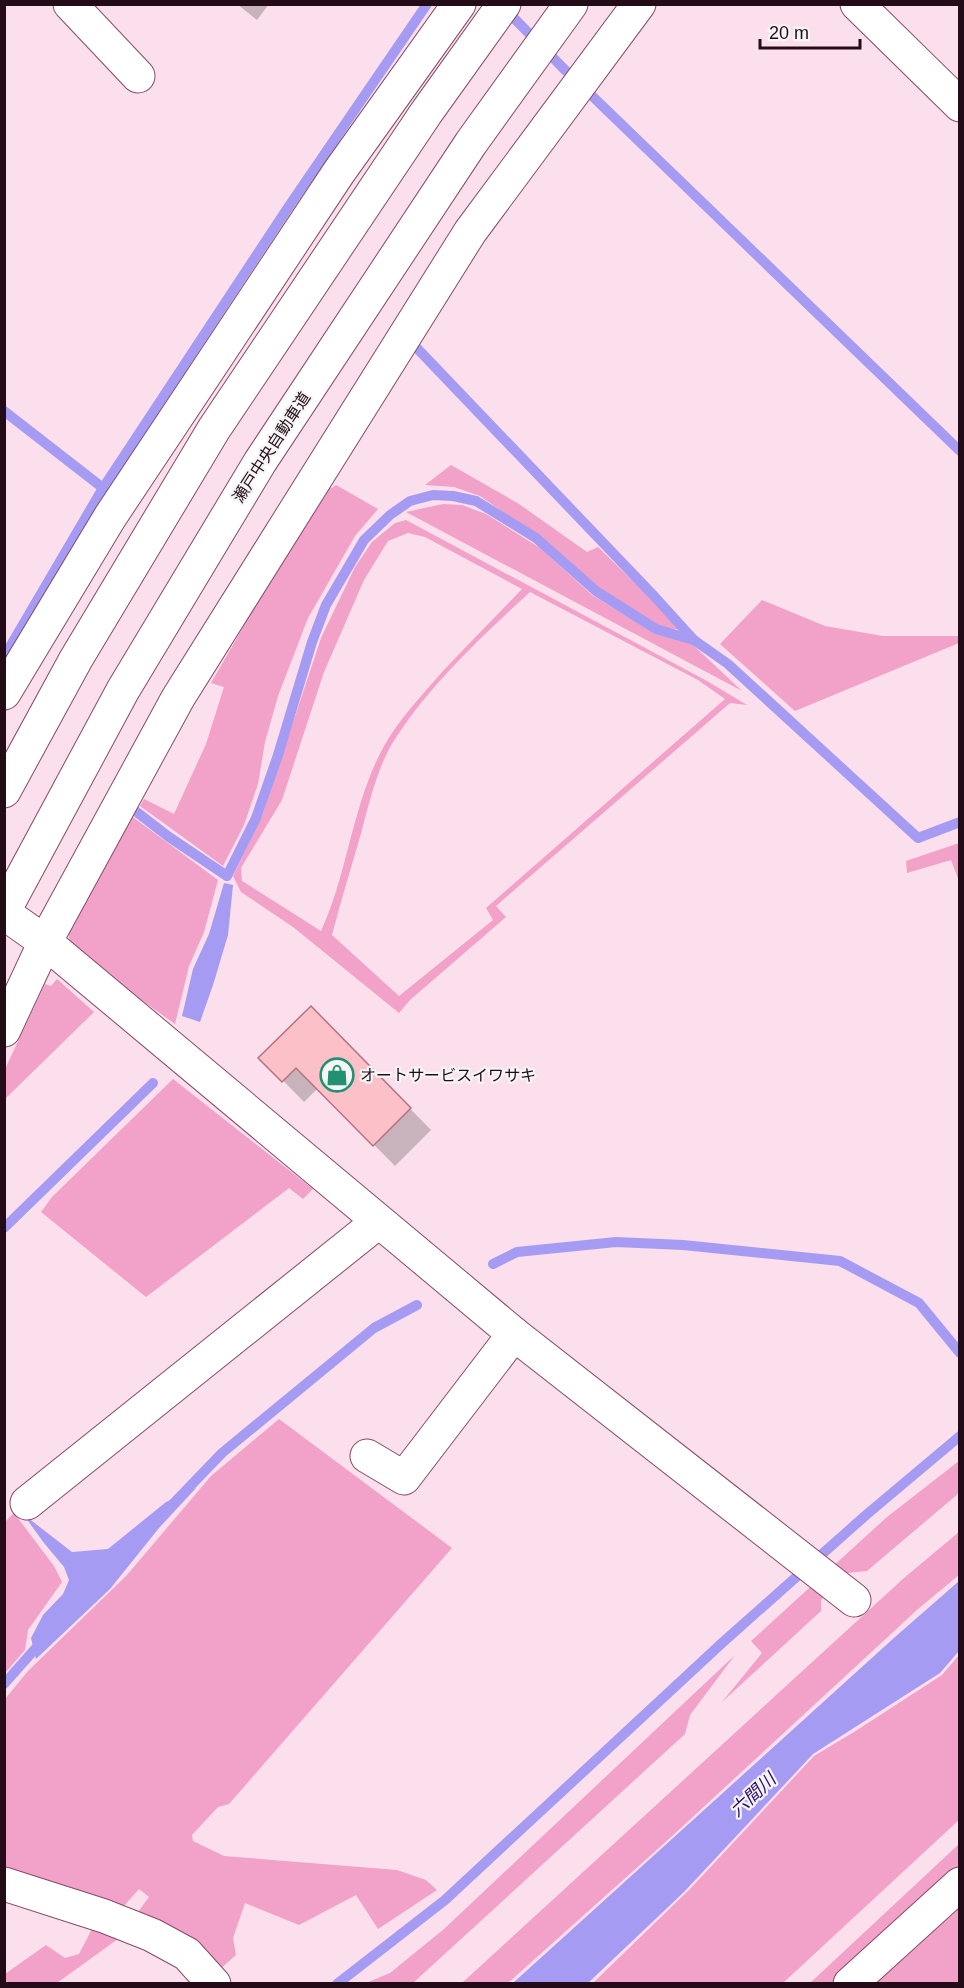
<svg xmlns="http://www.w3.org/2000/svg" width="964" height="1988" viewBox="0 0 964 1988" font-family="Arial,'Noto Sans JP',sans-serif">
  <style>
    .green { fill: #f2a1c9; fill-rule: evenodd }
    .water { fill: #a69bf2 }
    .shadow { fill: #0003 }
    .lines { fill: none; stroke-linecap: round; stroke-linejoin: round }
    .stream { stroke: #a69bf2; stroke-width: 10 }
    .building { fill: #fcc0c9; stroke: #b6727e; stroke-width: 1.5 }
    .minor-casing { stroke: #844b68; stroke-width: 35 }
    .tertiary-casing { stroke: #844b68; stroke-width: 35 }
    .motorway-casing { stroke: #844b68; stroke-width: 35 }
    .minor { stroke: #fff; stroke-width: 33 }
    .tertiary { stroke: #fff; stroke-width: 33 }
    .motorway { stroke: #fff; stroke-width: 33 }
    .labels { text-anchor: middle; stroke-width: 4.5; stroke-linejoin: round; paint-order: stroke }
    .street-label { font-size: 16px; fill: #230c18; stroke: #f5f5f5 }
    .poi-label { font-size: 16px; fill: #230c18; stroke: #f5f5f5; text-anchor: start }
    .water-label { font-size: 18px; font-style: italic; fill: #2e0b6d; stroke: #f5f5f5 }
  </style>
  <rect width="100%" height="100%" fill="#fbdfec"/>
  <g class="green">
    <path d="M451,465L519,504L587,552L598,547L683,630L658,627L600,589L541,539L480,496L454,487L425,485Z"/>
    <path d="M336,485L378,509L355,536L308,618L278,696L265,742L258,784L244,825L223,866L140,806L144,799L174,814L206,744L224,687L211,683L324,487L332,488Z"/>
    <path d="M443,504L462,505L486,514L540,548L592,595L656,633L692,644L742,691L406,512Z"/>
    <path d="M406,520L707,681L747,705L730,703L496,906L506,917L410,1000L399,1013L293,927L241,892L233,876L262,816L321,638L355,567L372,542L395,523ZM408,533L425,537L522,589C496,616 469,643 443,671C422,695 400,718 384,746C352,804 348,873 321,931L242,881L241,868L282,800L324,672L364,580L388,541ZM530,592L698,680L725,699L486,908L493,920L399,996L332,935C341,900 352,865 362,830C370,799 379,762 397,736C430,685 485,633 530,592Z"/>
    <path d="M762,600L825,626L883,636H959V643L795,711L720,644Z"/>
    <path d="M130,815L218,880L204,932L189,966L175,1024L74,952L69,939V929Z"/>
    <path d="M959,843V881L951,860L907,873L906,861Z"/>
    <path d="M57,979L94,1012L5,1099V1069L45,984L51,986Z"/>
    <path d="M173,1079L313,1189L303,1199L289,1188L146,1297L41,1212L52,1197Z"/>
    <path d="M279,1419L452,1548L229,1804L218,1807L192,1835L193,1841L224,1856L397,1870L426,1880L437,1890L378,1929L356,1895L299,1925L245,1903L233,1938L236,1955L219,1970L138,1912L149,1897L139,1889L124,1906L5,1872V1699L28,1671L127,1575L211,1476Z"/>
    <path d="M959,1461V1493L867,1571L848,1573L821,1600V1611L722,1702L762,1653L751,1641L887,1517Z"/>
    <path d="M14,1513L54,1566L62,1582L28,1630L25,1650L5,1673V1522Z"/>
    <path d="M959,1532V1575L918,1609L670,1838L508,1983H462L904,1578Z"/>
    <path d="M735,1655L690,1715L685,1734L413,1983H366L390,1973L444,1929Z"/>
    <path d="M959,1655V1820L783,1983H593L690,1889L814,1756L854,1732L942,1675Z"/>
    <path d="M959,1844V1866L831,1983L809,1984Z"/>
    <path d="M959,1901V1983H873Z"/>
    <path d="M93,1927L122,1936L57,1983H7L5,1980V1974L46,1945L65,1958L79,1954Z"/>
  </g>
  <g class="water">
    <path d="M224,883L233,885L228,935L213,985L200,1022L182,1016L193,969L209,934Z"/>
    <path d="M196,1488L159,1528L110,1589L36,1659L31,1638L43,1615L63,1594L69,1580L64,1567L44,1543L23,1514L72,1552L108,1549L166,1502Z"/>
    <path d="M959,1581V1651L940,1673L813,1754L684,1892L588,1983H513L895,1637Z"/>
  </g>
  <g class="shadow">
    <path d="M237,4H269L257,20Z"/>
    <path d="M311,1008L431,1130L395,1166L318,1088L304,1102L261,1058Z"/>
  </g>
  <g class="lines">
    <g class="stream">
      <path d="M505,9L566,71"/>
      <path d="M589,93L960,451"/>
      <path d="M413,344L654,596L694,640"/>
      <path d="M4,411L103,488"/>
      <path d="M4,657L103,488L287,209L427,4"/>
      <path d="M134,810L169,837L227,876L256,818L278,755L312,642L326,605L364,540L390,515L410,501L433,495L453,496L476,501L536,538L596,591L656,629L694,640L728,664L918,838L960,822"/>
      <path d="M4,1228L153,1083"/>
      <path d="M493,1264L517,1252L616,1242L683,1245L840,1261L919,1303L960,1353"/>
      <path d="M172,1505L222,1453L374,1328L417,1305"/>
      <path d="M4,1684L43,1640"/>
      <path d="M337,1984L445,1900L722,1643L866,1515L960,1436"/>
    </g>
  </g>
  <path class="building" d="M311,1006L411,1108L373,1146L296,1068L282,1082L258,1058Z"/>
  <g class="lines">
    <g class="minor-casing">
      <g id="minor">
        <path d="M70,4L138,76"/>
        <path d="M857,4L960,105"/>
        <path d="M4,693L110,517L219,353L339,172L459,4"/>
        <path d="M45,942L514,1334L854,1600"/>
        <path d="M4,1030L45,942L178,698L470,232L639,4"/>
        <path d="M367,1456L404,1478L514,1334"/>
        <path d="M27,1503L378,1222"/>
        <path d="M4,1884L104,1916L152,1935L187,1954L214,1984"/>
        <path d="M850,1984L960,1884"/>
      </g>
    </g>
    <g class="tertiary-casing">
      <path id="tertiary" d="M4,913L45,942"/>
    </g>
    <g class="motorway-casing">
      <g id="motorway">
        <path d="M4,791L76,659L214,429L426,113L504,4"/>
        <path d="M4,911L123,690L260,462L471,143L571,4"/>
      </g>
    </g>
    <use href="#minor" class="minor"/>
    <use href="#tertiary" class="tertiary"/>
    <use href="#motorway" class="motorway"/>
  </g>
  <defs>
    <g id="shop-ring" transform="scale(1.725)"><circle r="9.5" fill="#f5f5f5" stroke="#229171" stroke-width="1.5"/><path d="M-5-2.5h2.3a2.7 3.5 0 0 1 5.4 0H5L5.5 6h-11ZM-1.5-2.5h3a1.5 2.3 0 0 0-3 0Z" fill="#229171"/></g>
  </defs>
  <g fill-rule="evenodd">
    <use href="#shop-ring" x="337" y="1075"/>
  </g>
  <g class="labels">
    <g class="street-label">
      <text transform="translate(271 447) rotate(-57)" y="6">瀬戸中央自動車道</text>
    </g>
    <g class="poi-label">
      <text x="360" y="1081">オートサービスイワサキ</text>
    </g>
    <g class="water-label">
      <text transform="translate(753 1795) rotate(-43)" y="6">六間川</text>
    </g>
  </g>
  <rect width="964" height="1988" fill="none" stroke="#230c18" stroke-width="12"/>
  <path d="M760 39v9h100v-9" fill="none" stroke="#230c18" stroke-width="3"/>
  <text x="769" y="39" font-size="18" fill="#230c18" stroke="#f5f5f5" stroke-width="4.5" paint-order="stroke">20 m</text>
</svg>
